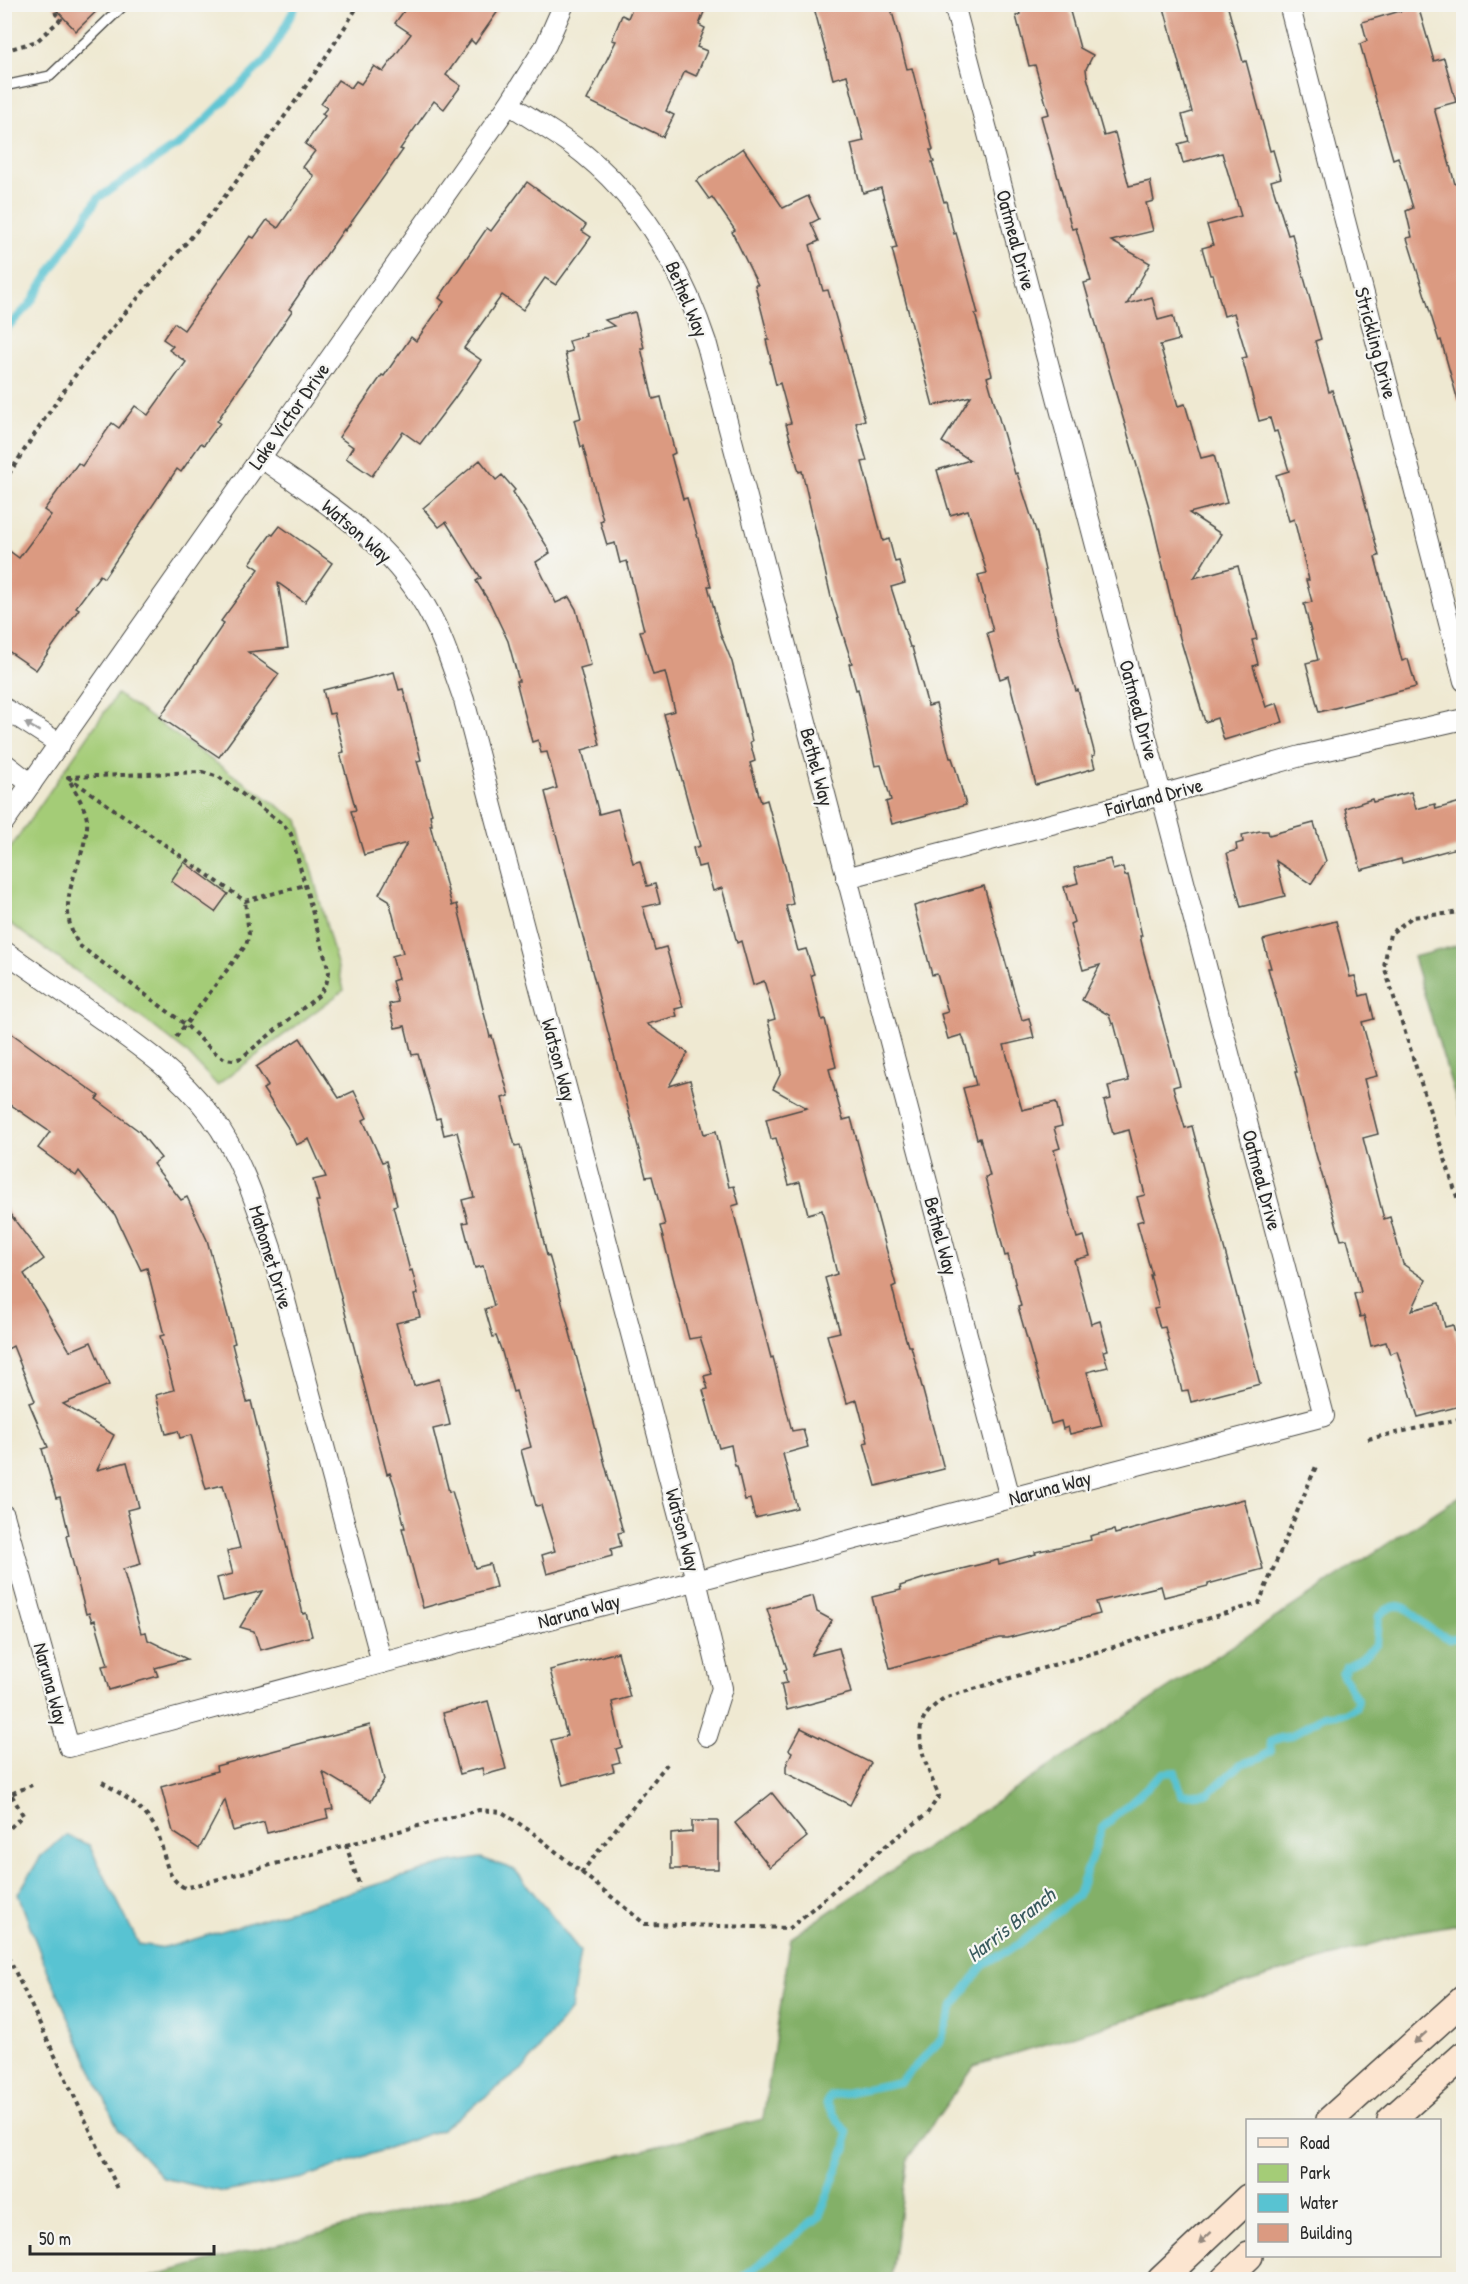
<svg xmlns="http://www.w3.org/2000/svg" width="1468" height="2284" viewBox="0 0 1468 2284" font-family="'Patrick Hand',sans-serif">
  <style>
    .green { fill: #a4cc77; stroke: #687c51; stroke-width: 1.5 }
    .forest { fill: #83b068; stroke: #576e4a; stroke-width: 1.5 }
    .water { fill: #58c3d2; stroke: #42777e; stroke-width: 1.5 }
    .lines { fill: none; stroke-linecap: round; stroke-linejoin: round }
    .stream { stroke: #58c3d2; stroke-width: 8 }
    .building { fill: #db9a81 }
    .lane-casing { stroke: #484844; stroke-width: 12 }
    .street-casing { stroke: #484844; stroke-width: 22 }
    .secondary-casing { stroke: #484844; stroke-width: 30 }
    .path { stroke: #484844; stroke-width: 4; stroke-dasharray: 4.5 4.5; stroke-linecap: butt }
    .lane { stroke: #fff; stroke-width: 9 }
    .street { stroke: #fff; stroke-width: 20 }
    .secondary { stroke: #fce5d0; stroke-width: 27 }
    .oneway { fill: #a0a0a0 }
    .oneway2 { fill: #94887e }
    .labels { text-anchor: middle; stroke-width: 4.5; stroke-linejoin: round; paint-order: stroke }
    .street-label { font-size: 20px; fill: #2b2b2b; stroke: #f6f6f2 }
    .water-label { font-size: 21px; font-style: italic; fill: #38595d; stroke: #f6f6f2 }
  </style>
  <rect width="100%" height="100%" fill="#f6f6f2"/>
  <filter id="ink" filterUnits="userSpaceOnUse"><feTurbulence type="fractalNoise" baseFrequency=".0167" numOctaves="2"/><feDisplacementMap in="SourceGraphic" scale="12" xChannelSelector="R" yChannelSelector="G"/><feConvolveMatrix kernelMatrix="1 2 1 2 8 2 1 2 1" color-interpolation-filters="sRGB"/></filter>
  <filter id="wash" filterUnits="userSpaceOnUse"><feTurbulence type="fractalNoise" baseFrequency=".008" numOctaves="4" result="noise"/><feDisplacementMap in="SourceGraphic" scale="24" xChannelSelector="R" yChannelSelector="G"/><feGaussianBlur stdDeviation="1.35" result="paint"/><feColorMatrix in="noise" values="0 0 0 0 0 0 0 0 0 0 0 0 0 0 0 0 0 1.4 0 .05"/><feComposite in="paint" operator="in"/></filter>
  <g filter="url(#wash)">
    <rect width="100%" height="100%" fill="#efe9d2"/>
    <path class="green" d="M117,694L298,820L344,990L217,1085L186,1052L153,1026L5,920V856Z"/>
    <g class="forest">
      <path d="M1463,944H1464L1463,1123L1413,957Z"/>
      <path d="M1463,1494V1923L1412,1932L974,2066L908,2158L891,2279H146L167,2272L763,2119L791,1937Z"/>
    </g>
    <path class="water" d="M66,1835L89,1845L139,1944L165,1948L448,1863L481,1858L515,1870L580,1951L571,2009L524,2068L442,2129L303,2178L224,2192L163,2178L118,2129L42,1958L18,1894L41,1856Z"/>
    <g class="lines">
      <g class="stream">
        <path d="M4,331L29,305L98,198L185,140L267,59L297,4"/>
        <path d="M739,2280L819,2217L846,2147L847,2133L826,2103L830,2096L900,2082L941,2040L953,2006L984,1964L1018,1945L1078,1895L1102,1828L1163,1773L1175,1772L1181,1795L1209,1793L1241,1764L1260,1758L1271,1751L1270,1742L1280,1738L1291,1736L1323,1716L1345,1713L1356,1707L1357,1699L1342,1674L1347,1666L1361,1659L1377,1644L1379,1616C1404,1592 1412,1617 1432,1630C1438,1634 1444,1636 1450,1639L1464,1636"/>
      </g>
    </g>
    <g id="blocks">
      <g class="building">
        <path d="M51,4H104L76,31Z"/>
        <path d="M409,4H503L475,44L471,40L446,75L461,86L444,109L434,101L400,149L403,150L345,231L344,229L289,309L292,311L217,421L220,423L204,445L201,443L181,472L177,469L104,578L100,575L76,607L79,609L36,670L4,648V547L19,558L51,515L44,510L78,463L82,466L112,423L119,428L135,406L148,415L186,362L169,350L173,346L163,339L174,323L184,330L250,236L254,238L267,220L278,228L314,176L303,167L315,151L305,144L325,116L322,114L327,108L321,104L338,80L351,88L356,81L361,84L374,66L383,72L411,34L395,23Z"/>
        <path d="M634,4H707L699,25L705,28L697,47L707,51L696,76L685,71L666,111L674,115L663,137L587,100L616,41L612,40L622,15L628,18Z"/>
        <path d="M813,4H890L907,69L912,68L933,150H930L934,162H932L944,202L946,201L954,234L956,233L971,287L978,314H975L992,375L987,377L1015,474L1017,473L1037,534L1059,635L1076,691L1078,690L1095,755L1092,756L1095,768L1036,785L1008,676L1000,679L987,633L993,631L978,575L987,573L968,510L950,515L937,470L970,460L942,442L971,396L933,406L892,249L897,248L881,188L863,193L851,144L864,141L847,75L833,79Z"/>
        <path d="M1017,4H1068L1080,48L1093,55L1086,69L1087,77L1104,136L1115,133L1129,186L1150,181L1154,201L1146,203L1153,231L1111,241L1150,263L1127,304L1152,297L1158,320L1173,316L1179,340L1160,345L1178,406L1185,404L1201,458L1214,455L1227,503L1189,513L1221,534L1194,578L1238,566L1257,639L1252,640L1258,664L1253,666L1266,707L1277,703L1283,722L1224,740L1217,718L1205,722L1180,638L1150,511L1084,283L1091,281L1076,228L1072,229L1041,116L1049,114L1035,65L1029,66L1016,16L1020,14Z"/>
        <path d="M1163,4H1227L1243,62L1246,61L1270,151L1273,150L1281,178L1271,181L1288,235L1292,234L1321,339L1315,341L1329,392L1332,390L1357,472L1379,556L1375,557L1402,661L1408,659L1416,687L1319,712L1306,663L1318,660L1304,604L1312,602L1306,580H1309L1294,519L1289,521L1276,475L1289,471L1277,431L1274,432L1270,418L1259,421L1242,358L1247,357L1234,313L1224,316L1213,275H1210L1202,248L1213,245L1207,225L1241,216L1222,153L1183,163L1178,144L1189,141L1182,115L1192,112Z"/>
        <path d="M1418,6L1434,61L1444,58L1456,102L1434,108L1455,184L1462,187L1464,193V400L1458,401L1441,340L1439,341L1407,238L1412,237L1406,211L1413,208L1398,157L1393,159L1360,44L1367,41L1362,22Z"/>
        <path d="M743,148L783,208L808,196L819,219L811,223L819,241L810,245L823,291L828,290L865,420L856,423L867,461L862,462L883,541L889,539L895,562L899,561L905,583L891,587L910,647H912L928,706L936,704L950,758H952L956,770L966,805L892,824L886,802L891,800L881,765L875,766L858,689L856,690L849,664L852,663L831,597L802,471L799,472L786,424L791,423L780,383L776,385L770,361L771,360L766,340H769L755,285H758L732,232L735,230L712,197L709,199L696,181Z"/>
        <path d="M527,182L586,225L582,231L591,237L556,285L545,278L523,310L502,295L464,348L481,360L454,399L420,444L403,432L372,476L346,458L353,447L339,437L382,375L384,376L411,337L416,341L444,302L439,298L487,228L491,231Z"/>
        <path d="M635,312L644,348H641L653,399L661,397L675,453L671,455L683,499L687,498L711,586H708L721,635L732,662L752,741L750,742L755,761L750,763L761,802L767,800L786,870L793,904L786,906L798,951L806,949L814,974L811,975L822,1020L825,1019L836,1067L829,1069L843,1120L851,1118L896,1285L892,1287L900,1319L908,1346H911L944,1469L876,1486L864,1443L868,1442L857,1400L847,1403L827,1335L840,1332L825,1278L837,1274L822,1210L808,1214L800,1182L789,1185L776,1138L771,1139L766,1119L807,1108L773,1089L781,1073L768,1021L775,1019L764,981L753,985L741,941L737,943L722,888L713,891L706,865L698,867L693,848L700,846L664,714L675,711L665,672L653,675L640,631L644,630L627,561L620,563L615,543L607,545L600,521L603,520L583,446L581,447L574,420L581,418L565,353L572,351L569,341L586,336L585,333L614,326L605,320Z"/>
        <path d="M480,460L496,480L502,475L515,490L513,492L548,548L550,553L536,562L556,603L569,597L576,609L591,665L580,668L600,745L582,750L599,814L618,809L633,863L640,861L647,886L655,884L660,903L643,907L655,950L666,947L683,1007L675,1009L677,1016L647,1024L688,1053L669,1086L690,1080L704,1134L716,1131L729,1187L734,1186L739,1204L732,1206L771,1358L773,1357L792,1431L803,1429L808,1447L783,1454L797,1508L755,1518L750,1499L745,1500L737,1466H735L731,1445L719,1448L703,1390L708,1389L704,1376L712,1374L700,1337L689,1339L660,1226L665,1225L652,1176L646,1177L545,792L557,788L547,752L541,753L538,740L532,742L516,681H519L508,641L490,603L476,581L481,578L446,522L439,527L423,508Z"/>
        <path d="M280,526L332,563L305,602L278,583L288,648L248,652L279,674L219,757L160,717L224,623L221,621L259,569L250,563L271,534L273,535Z"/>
        <path d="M394,672L399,690L403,689L411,719L421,760L417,761L432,814L430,815L432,825H430L452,906L457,904L490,1037L492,1036L509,1096L502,1098L515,1146L520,1145L530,1182L547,1256L549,1255L556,1280L623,1532L618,1533L621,1546L611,1549L612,1556L547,1574L542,1555L555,1551L541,1505L536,1506L521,1450L531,1447L516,1391L513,1392L502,1352L496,1336L493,1337L485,1309L494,1306L483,1266L475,1268L463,1223L468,1222L462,1200L474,1197L457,1132L444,1135L440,1118L436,1119L418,1054L412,1055L405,1026L395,1028L389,1004L398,1002L392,981L398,979L392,956L403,953L389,900L379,894L407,843L364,855L351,811L356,810L340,753L344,752L334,713L329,714L323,690Z"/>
        <path d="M1411,792L1416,809L1435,804L1436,809L1464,801V846L1402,863L1401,859L1361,870L1345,808L1372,799L1373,802Z"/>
        <path d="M1314,823L1326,861L1311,884L1276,861L1285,896L1241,907L1227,853L1237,850L1236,844L1243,842L1242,835L1260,831H1268L1269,835Z"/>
        <path d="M1110,859L1113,870L1123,867L1125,876L1128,875L1142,936H1140L1144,953L1180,1085L1173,1087L1185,1128L1192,1126L1260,1384L1191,1402L1188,1390L1182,1391L1165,1327L1160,1328L1154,1309L1159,1308L1150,1275H1152L1137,1222L1144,1220L1137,1197L1145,1195L1129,1130L1113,1134L1104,1101L1111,1099L1108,1086L1129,1081L1114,1023L1112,1024L1109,1015L1082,1000L1100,965L1083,970L1070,924L1074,922L1064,887L1078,883L1074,868Z"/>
        <path d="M184,862L228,894L215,912L171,881Z"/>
        <path d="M984,886L1022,1020L1029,1018L1034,1038L1004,1045L1022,1110L1056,1102L1062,1126L1054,1128L1060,1148L1054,1150L1077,1238L1084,1236L1090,1256L1074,1260L1091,1324L1100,1321L1108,1350L1103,1351L1108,1367L1087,1372L1102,1426L1070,1434L1068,1427L1063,1429L1061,1421L1051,1424L1018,1307L1021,1306L1008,1255L1005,1256L985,1177L990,1176L980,1138L977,1139L963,1088L976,1085L966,1046L962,1035L948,1039L941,1014L948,1012L937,974L932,975L914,906Z"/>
        <path d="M1336,921L1350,977L1355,976L1360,996L1368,994L1374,1019L1362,1022L1377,1076L1364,1079L1378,1134L1363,1138L1384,1219L1390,1217L1403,1264L1426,1280L1412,1310L1439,1303L1445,1327L1453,1325L1464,1367V1405L1418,1417L1397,1351L1390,1354L1386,1342L1371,1346L1364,1316L1360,1317L1354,1294L1361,1292L1347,1239L1341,1240L1315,1151L1295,1072H1297L1268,968H1271L1263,940Z"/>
        <path d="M4,1028L99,1096L96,1099L139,1131L161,1158L153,1164L181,1200L187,1197L207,1240L215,1268L235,1343L232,1344L247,1402L251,1401L303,1614L306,1613L312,1636L260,1650L254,1631L240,1627L262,1591L223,1601L217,1578L233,1574L227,1551L240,1548L223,1485L206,1489L191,1435L180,1438L178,1431L166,1434L156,1395L174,1390L160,1336L164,1335L147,1268L141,1270L115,1215L79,1171L76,1176L38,1148L50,1132L4,1100Z"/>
        <path d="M300,1038L339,1098L354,1091L367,1118L363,1120L382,1162L386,1161L397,1205L393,1206L410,1271L412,1270L418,1294L414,1295L420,1317L396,1323L414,1386L439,1379L450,1425L433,1429L449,1492L452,1491L475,1568L490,1564L496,1587L423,1608L402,1528H405L395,1487L390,1473L387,1474L316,1201H319L313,1180L326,1177L309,1139L296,1145L287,1126L263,1089L268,1086L256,1067Z"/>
        <path d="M4,1206L44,1259L24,1274L70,1351L91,1342L109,1385L63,1404L114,1435L97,1470L127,1462L139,1507L127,1510L141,1564L123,1569L141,1633L146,1632L148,1640L187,1659L155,1668L158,1676L109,1690L102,1666L108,1665L95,1620L92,1621L89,1613L86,1614L66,1536L69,1535L60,1497L56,1498L42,1449L48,1447L29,1403L35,1401L13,1346L4,1351Z"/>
        <path d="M1244,1499L1263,1569L1208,1584V1586L1164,1597L1161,1586L1096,1602L1100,1614L1007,1638H999L890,1668L872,1597L901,1590L900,1586L925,1578L998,1560L999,1564L1036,1554L1035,1552L1091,1540L1090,1536L1114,1530L1115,1534Z"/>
        <path d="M813,1596L817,1612L832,1620L811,1655L839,1648L851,1693L787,1710L781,1684L787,1683L784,1670L787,1669L767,1609Z"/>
        <path d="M618,1652L630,1697L612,1702L622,1747L616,1749L620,1762L612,1764L614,1771L563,1785L551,1740L567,1736L550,1670Z"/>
        <path d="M488,1701L506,1769L484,1775L482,1768L460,1774L443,1713Z"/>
        <path d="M370,1725L384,1780L371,1801L323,1772L333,1809L326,1810L328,1818L267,1833L264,1822L233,1831L225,1800L199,1849L173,1832L161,1787L217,1771L216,1766Z"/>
        <path d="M801,1728L871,1763L850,1805L786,1773V1766L792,1752L789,1750Z"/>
        <path d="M772,1793L807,1837L770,1867L735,1823Z"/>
        <path d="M692,1821H718V1869H671V1834L692,1832Z"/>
      </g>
    </g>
  </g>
  <g filter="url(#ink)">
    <use href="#blocks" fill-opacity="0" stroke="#484844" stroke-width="1.5"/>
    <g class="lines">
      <g class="lane-casing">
        <path id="lane" d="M4,86L50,76L125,4"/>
      </g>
      <g class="street-casing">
        <g id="street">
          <path d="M1289,4L1464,681"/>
          <path d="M509,104C534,121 562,136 585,155C646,205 683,272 707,345L1010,1498"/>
          <path d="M261,458C322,500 388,540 426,607C443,636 453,669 464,700L696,1580L722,1688L707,1736"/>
          <path d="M4,708L60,744"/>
          <path d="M4,763L31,784"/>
          <path d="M4,822L509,104L546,45L564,4"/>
          <path d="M846,878L1161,795L1301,756L1464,719"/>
          <path d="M4,951C34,972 64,993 94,1014C138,1045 178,1072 211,1116C240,1154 256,1203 271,1248L382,1663"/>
          <path d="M4,1515L69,1747L382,1663L1324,1416L954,4"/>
        </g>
      </g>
      <g class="secondary-casing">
        <g id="secondary">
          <path d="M1330,2120L1464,1999"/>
          <path d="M1391,2120L1464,2055"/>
          <path d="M1161,2280L1248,2198"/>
          <path d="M1224,2280L1249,2256"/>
        </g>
      </g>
      <g class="path">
        <path d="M4,51L37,41L61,19L56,14L54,4"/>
        <path d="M4,482C36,431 70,379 108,333C148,285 191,240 229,191C275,131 320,69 359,4"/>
        <path d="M202,772L219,777L284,825L291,834L329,972L326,985L318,996L241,1058L234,1060L225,1059L213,1051L186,1025L80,946C57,912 72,884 83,848C85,839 88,828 87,820C86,808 73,788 68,777Z"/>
        <path d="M68,777L245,901L305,885"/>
        <path d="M1464,912L1412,917L1390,934L1384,966L1464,1219"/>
        <path d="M176,1037L246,945L249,934L245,901"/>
        <path d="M1368,1439L1464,1418"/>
        <path d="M102,1782C120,1793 141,1806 153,1824C167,1845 160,1875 185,1888L346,1845L360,1887"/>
        <path d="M4,1797L32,1785"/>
        <path d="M4,1834L23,1815L11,1794"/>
        <path d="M346,1845L479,1810L502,1812L533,1833L645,1924L790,1928L883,1848L927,1814L939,1796C931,1777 915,1744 922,1723C926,1712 935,1705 944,1698L1259,1603L1317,1464"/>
        <path d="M581,1873L667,1764"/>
        <path d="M4,1948L119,2191"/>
      </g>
      <use href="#lane" class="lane"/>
      <use href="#street" class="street"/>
      <use href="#secondary" class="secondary"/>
    </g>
    <defs><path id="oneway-solid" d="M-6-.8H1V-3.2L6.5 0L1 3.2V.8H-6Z" transform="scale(1.5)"/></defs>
    <use class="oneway" href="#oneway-solid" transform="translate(32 727) rotate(-149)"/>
    <g class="oneway2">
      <use href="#oneway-solid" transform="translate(1420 2038) rotate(138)"/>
      <use href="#oneway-solid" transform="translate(1205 2238) rotate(137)"/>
    </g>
  </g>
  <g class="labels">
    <g class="street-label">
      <text transform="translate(1016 240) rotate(75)" y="7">Oatmeal Drive</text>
      <text transform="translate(687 299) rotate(67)" y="7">Bethel Way</text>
      <text transform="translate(1376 343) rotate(75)" y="7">Strickling Drive</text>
      <text transform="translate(289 416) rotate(-55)" y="7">Lake Victor Drive</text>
      <text transform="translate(357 531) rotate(41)" y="7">Watson Way</text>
      <text transform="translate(1139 710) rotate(75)" y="7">Oatmeal Drive</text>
      <text transform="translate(817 767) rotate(75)" y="7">Bethel Way</text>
      <text transform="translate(1154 797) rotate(-15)" y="7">Fairland Drive</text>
      <text transform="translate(559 1060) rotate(75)" y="7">Watson Way</text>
      <text transform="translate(1262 1180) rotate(75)" y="7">Oatmeal Drive</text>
      <text transform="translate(941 1236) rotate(75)" y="7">Bethel Way</text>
      <text transform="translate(271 1257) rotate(73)" y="7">Mahomet Drive</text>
      <text transform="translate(1050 1488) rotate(-15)" y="7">Naruna Way</text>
      <text transform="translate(683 1530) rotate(75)" y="7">Watson Way</text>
      <text transform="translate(579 1611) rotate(-15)" y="7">Naruna Way</text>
      <text transform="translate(51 1684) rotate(75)" y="7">Naruna Way</text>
    </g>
    <g class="water-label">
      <text transform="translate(1011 1925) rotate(-38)" y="7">Harris Branch</text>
    </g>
  </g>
  <rect width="1468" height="2284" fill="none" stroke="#f6f6f2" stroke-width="24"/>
  <rect x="1246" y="2119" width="195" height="138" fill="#f6f6f2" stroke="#a5a5a2" stroke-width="1.5"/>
  <rect x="1258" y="2138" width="30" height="9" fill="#fce5d0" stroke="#a5a5a2" stroke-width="1.5"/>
  <text x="1300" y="2149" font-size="18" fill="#2b2b2b">Road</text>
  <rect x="1258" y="2164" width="30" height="18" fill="#a4cc77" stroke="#a5a5a2" stroke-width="1.5"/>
  <text x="1300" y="2179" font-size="18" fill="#2b2b2b">Park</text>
  <rect x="1258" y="2194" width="30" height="18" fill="#58c3d2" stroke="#a5a5a2" stroke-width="1.5"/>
  <text x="1300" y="2209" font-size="18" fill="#2b2b2b">Water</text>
  <rect x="1258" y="2224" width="30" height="18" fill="#db9a81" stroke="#a5a5a2" stroke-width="1.5"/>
  <text x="1300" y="2239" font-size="18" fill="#2b2b2b">Building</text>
  <path d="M30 2245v9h184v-9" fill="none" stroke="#2b2b2b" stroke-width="3"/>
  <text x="39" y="2245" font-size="18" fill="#2b2b2b" stroke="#f6f6f2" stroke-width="4.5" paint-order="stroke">50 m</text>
</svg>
